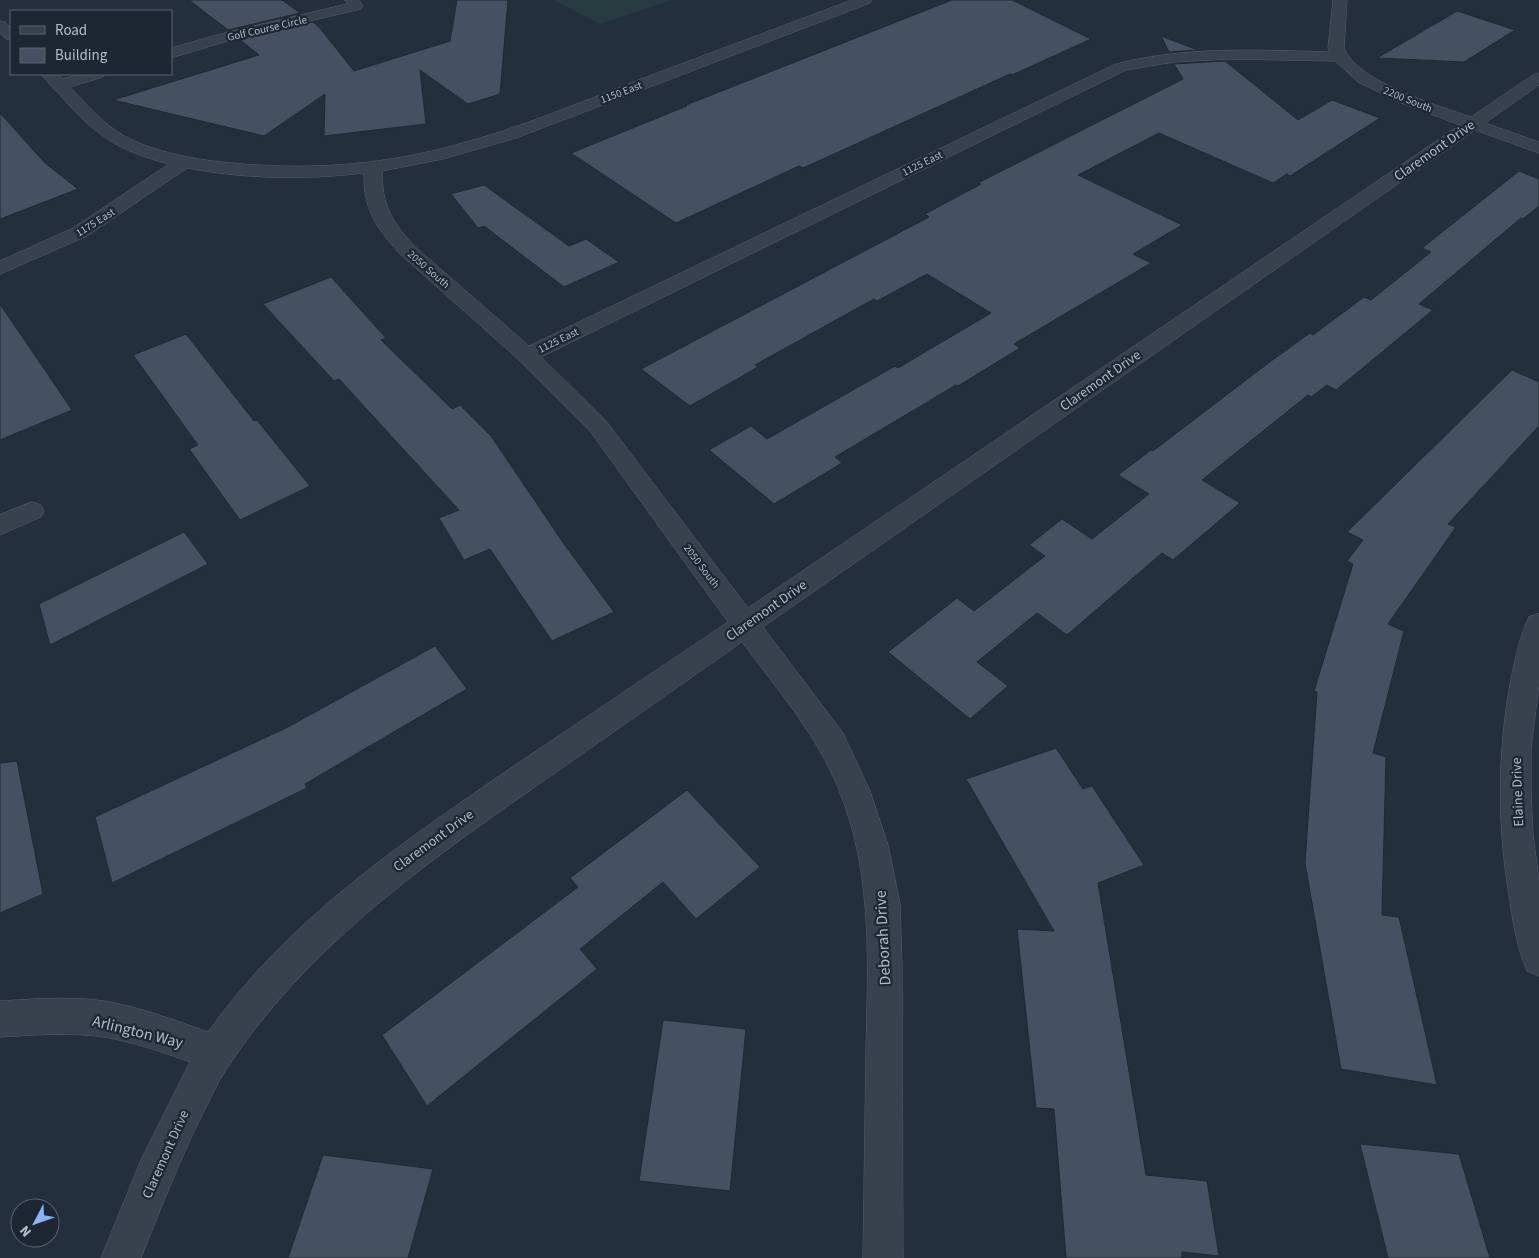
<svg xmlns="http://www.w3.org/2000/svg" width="1539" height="1258" viewBox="0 0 1539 1258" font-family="'Source Sans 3',sans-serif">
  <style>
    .green { fill: #263c3f }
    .building { fill: #455162; stroke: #1f2835 }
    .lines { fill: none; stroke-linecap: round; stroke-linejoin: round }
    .minor-casing { stroke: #565f6c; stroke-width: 1 }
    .minor { fill: #38414e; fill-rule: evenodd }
    .labels { text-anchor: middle; stroke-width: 4.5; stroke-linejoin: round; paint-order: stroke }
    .far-street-label { font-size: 11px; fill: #b4bcc9; stroke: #1d2633 }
    .street-label { font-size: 14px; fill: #b4bcc9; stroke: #1d2633 }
    .near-street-label { font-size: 16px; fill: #b4bcc9; stroke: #1d2633 }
  </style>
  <rect width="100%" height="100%" fill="#242f3e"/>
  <path class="green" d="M553,0H672L600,24Z"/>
  <g class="building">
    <path d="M189,0H282L300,13L228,30Z"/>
    <path d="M457,0H508L500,94L468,104L420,70L426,124L324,136L325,94L264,136L113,100L259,55L239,39L313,22L319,27L354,71L450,41Z"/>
    <path d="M952,0H1012L1091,39L1012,75L1010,74L803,168L799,166L676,223L571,153L687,106L686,105Z"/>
    <path d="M1457,11L1515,30L1464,62L1377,58Z"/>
    <path d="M1161,36L1198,50L1169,52Z"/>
    <path d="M1225,61L1298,120L1332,100L1380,118L1290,176L1287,174L1273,183L1159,133L1078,175L1182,225L1133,254L1151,263L1014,344L1020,348L958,386L956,385L835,457L842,463L774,504L709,450L751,426L767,439L895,366L898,368L991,313L927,274L877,301L874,299L755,365L758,367L690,406L641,369L929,217L925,214L981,184L978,183L1183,79L1174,64Z"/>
    <path d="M0,113L45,163L78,189L0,219Z"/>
    <path d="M1519,171L1539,179V206L1523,219L1521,218L1419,304L1433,310L1336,390L1327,385L1311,397L1308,395L1202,480L1240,503L1173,560L1162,553L1067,635L1037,613L977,662L1008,686L970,719L888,652L957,598L974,611L1045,556L1029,545L1062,519L1092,539L1149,494L1118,475L1151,450L1153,451L1271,361L1310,333L1313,335L1364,297L1371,300L1431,252L1422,248Z"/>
    <path d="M484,185L569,246L586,239L619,262L564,287L484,226L478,228L451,194Z"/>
    <path d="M331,277L386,338L381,340L452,409L460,405L491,436L564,544L614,612L552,641L490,549L464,560L439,518L459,510L339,379L334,381L263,304Z"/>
    <path d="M0,304L72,410L0,440Z"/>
    <path d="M186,334L254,421L257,420L310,486L240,520L189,449L198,445L133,355Z"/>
    <path d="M1512,370L1539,382V426L1448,524L1456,527L1388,624L1404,631L1373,753L1386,757L1382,915L1399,917L1437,1085L1341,1069L1305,863L1317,692L1314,691L1353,564L1347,561L1363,540L1347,532Z"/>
    <path d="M184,532L208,564L50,645L39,604Z"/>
    <path d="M435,646L467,689L305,784L307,788L112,883L95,817L288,727Z"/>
    <path d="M1056,748L1083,789L1092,786L1144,865L1098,883L1146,1175L1207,1181L1219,1256L1182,1252V1258H1066L1054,1109L1036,1108L1017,929L1054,931L966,779Z"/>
    <path d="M17,761L43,894L0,913V763Z"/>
    <path d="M687,790L760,867L696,919L663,882L580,949L597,969L427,1106L382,1035L578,887L570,878Z"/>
    <path d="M663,1020L746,1029L730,1191L639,1181Z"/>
    <path d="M1360,1144L1459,1154L1490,1258H1388Z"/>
    <path d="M323,1155L433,1169L408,1258H288Z"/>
  </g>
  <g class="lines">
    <g class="minor-casing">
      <g id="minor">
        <path d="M345,0H359L363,6L361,9L237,38L171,58V48L228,32L347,4Z"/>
        <path d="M852,0H872L870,3L516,138L443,159L382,171C382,205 391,220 413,245L529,346L1116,64C1186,46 1258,50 1330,52L1328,48L1333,0H1347L1344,48C1355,81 1439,106 1471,117L1533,75L1539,73V85L1485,123L1539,142V153L1475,130L763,627L843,733L870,791L888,845L900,904L902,966L903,1258H863C864,1189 865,1120 866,1050C868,963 873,873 839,790C817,735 777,689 742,642C672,691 602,740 532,789C417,869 305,950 227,1068C217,1083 210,1100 202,1115C179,1162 160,1210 141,1258H101L141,1160L190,1062C162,1052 134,1042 104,1037C70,1032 35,1035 0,1037V1001C35,999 70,996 104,1001C140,1007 174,1020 208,1032C287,921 397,846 508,770C581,721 655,671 728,622L590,431L519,360L399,253C376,227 363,209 364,173C305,180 245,179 187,168L87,236L0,274V261L73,228L169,164C119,151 96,136 62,97C55,90 47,82 41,74H58L63,79L81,74H105L103,77L70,87C87,105 104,125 126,137C162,155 204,161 243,164C316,170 389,164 459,144C520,128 578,103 636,81C708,54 780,27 852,0ZM1229,59L1335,61L1358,82L1399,102L1460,125L748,608L606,421L541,357L1126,70L1174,62Z"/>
        <path d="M0,21L5,22L11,28V40L6,39L0,33Z"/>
        <path d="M32,502L41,505L44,511L41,517L0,535V515Z"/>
        <path d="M1539,614V684L1531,749V792L1533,835L1539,881V976L1527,971C1518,949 1513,925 1510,901C1497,827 1497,753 1511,679C1515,659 1520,636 1529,617Z"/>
      </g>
    </g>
    <use href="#minor" class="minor"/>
  </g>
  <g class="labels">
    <g class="far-street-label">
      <text transform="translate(267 28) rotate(-13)" y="4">Golf Course Circle</text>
      <text transform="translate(621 92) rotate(-21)" y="4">1150 East</text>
      <text transform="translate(1408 99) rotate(22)" y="4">2200 South</text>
      <text transform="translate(922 163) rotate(-26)" y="4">1125 East</text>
      <text transform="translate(95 222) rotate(-32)" y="4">1175 East</text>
      <text transform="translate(429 269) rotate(41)" y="4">2050 South</text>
      <text transform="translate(558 340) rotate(-26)" y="4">1125 East</text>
      <text transform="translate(702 566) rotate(53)" y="4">2050 South</text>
    </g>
    <g class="street-label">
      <text transform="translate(1434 150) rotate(-35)" y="5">Claremont Drive</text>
      <text transform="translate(1100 380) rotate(-35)" y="5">Claremont Drive</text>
      <text transform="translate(766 610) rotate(-35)" y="5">Claremont Drive</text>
      <text transform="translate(1517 792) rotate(-92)" y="5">Elaine Drive</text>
      <text transform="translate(433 840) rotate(-36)" y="5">Claremont Drive</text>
      <text transform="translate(165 1154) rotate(-66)" y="5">Claremont Drive</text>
    </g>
    <g class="near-street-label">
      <text transform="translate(882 938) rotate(-93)" y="6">Deborah Drive</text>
      <text transform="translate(138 1031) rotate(14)" y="6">Arlington Way</text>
    </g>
  </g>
  <rect x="10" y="10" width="162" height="65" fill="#1d2633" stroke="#59626f"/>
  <rect x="20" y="26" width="25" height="8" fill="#38414e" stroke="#59626f"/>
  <text x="55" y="35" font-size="15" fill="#b4bcc9">Road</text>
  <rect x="20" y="48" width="25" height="15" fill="#455162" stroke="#59626f"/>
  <text x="55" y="60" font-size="15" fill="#b4bcc9">Building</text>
  <g transform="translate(35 1223) rotate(229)"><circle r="24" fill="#1d2633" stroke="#59626f"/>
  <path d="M0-4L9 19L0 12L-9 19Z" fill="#8ab4f8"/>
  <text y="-8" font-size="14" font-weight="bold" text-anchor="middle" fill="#b4bcc9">N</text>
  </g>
</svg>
